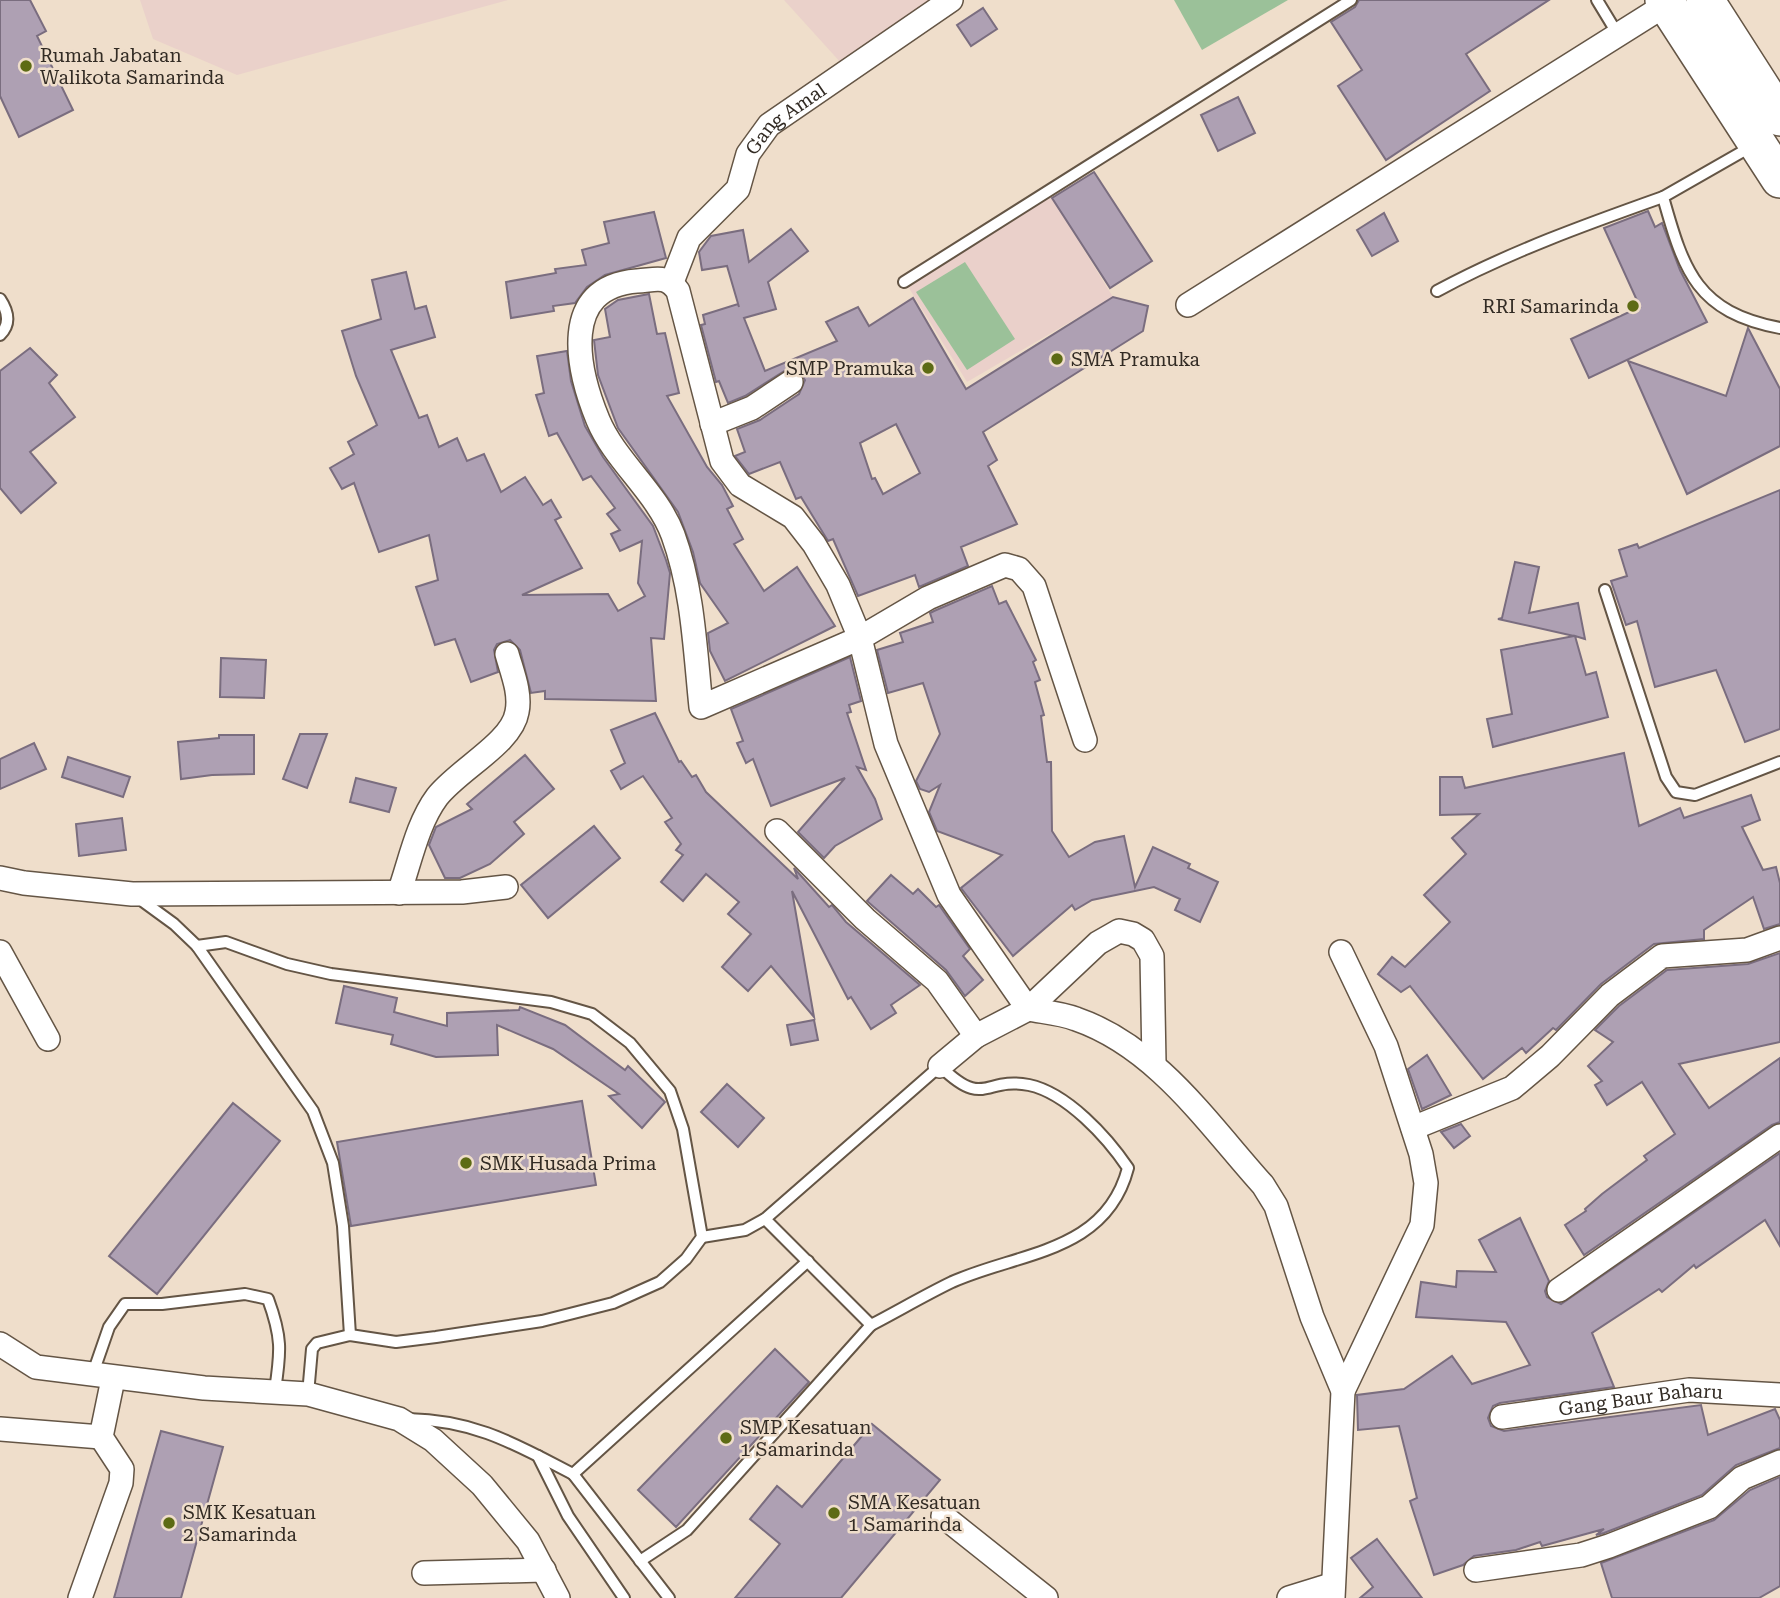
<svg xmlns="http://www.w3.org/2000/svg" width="1780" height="1598" viewBox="0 0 1780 1598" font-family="'Roboto Serif',serif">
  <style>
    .commercial { fill: #ead1ca }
    .education { fill: #ead0ca }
    .green { fill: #9bc199 }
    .building { fill: #aea0b3; stroke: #7a6d7f; stroke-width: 2; fill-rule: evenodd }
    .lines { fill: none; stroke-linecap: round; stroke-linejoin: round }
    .service-casing { stroke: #645545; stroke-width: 14 }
    .minor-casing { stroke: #645545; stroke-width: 26 }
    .primary-casing { stroke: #645545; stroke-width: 40 }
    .service { stroke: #fff; stroke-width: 10 }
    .minor { stroke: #fff; stroke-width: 23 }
    .primary { stroke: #fff; stroke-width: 37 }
    .poi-dot { fill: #5d6b14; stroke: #efdecb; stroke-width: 2.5 }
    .labels { text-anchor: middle; stroke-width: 5; stroke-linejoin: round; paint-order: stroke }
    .poi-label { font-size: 19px; fill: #322b24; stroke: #efdecb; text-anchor: start }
    .street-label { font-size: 19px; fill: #322b24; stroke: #efdecb }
  </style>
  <rect width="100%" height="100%" fill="#efdecb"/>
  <g class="commercial">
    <path d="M140,0H508L237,75L153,39Z"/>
    <path d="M784,0H964L852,75Z"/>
  </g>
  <path class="education" d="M1049,193L1113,297L967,382L904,280Z"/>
  <g class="green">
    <path d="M1174,0H1288L1202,50Z"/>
    <path d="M965,262L1015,339L967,370L916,292Z"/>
  </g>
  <g class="building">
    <path d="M0,0H30L46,31L37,36L73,110L19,137L0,96Z"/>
    <path d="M1359,0H1549L1466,54L1490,91L1386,160L1338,86L1362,70L1331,22L1355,7Z"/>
    <path d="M983,8L997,29L971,46L957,25Z"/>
    <path d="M1238,97L1255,133L1218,151L1201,115Z"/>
    <path d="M1094,172L1152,261L1110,288L1052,198Z"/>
    <path d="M1648,211L1655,227L1662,223L1680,270L1707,322L1589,378L1571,339L1640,307L1604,228Z"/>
    <path d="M654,212L666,258L605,275L587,287L575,303L553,306L554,311L511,318L506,282L556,273L555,269L586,265L582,250L609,243L604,222Z"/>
    <path d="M1384,213L1398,241L1372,256L1357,230Z"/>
    <path d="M791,229L808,251L768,282L776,309L744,318L765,371L837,341L826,322L858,307L869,326L913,298L966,389L1113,297L1148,306L1143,331L983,432L997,460L988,466L1017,524L961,547L968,566L919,587L915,575L858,596L833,539L828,541L801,497L796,499L780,462L749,474L735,456L745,452L737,429L760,420L799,394L805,380L798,370L789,368L745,396L728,403L719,381L716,382L701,325L705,324L703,315L738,304L739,307L727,266L702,270L699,252L711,236L743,230L749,262ZM896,424L920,473L883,494L875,478L872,479L860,443Z"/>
    <path d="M406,272L415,309L426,306L435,337L391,350L419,418L427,415L439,447L457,438L467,461L484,454L501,492L525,477L543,505L551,500L561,517L555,520L582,568L522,595L608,594L618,611L645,596L638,583L642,541L620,551L611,534L620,530L607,514L615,508L591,476L583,480L557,433L549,436L536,395L544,393L537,356L567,351L571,381L585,426L603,457L653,526L666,560L670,573L664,639L651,638L656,701L545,699V691L531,693L520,650L510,640L497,644L494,650L498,672L471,682L455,639L435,645L416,587L438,580L429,535L379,552L354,483L342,489L330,468L354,454L348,442L377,425L356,376L342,331L381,319L372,280Z"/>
    <path d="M649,294L657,334L665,333L679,393L667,396L707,467L722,485L733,506L727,509L743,539L734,544L764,591L797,567L835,626L725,681L710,651L708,633L728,623L700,583L693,552L678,512L618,428L598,375L594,340L610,337L605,309L618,300Z"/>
    <path d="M1748,328L1780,389V446L1687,494L1628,361L1726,396Z"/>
    <path d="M30,348L57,375L49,383L75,417L30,452L56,483L21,513L0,488V371Z"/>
    <path d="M1780,490V729L1745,742L1716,670L1655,687L1637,621L1626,625L1611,581L1627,576L1619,550L1637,544L1639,548Z"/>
    <path d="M1515,562L1539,567L1529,613L1578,603L1585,639L1575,636L1586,675L1596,672L1608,717L1493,747L1487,719L1512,714L1501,650L1574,636L1498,619L1502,618Z"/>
    <path d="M992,586L999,604L1006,601L1036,660L1033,662L1040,680L1035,682L1044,715L1041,716L1047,762H1051L1052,831L1069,857L1095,842L1124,836L1135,887L1153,847L1190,864L1188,868L1218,882L1200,922L1175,910L1180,899L1154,887L1092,900L1075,910L1072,905L1013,956L961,888L1002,855L937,831L929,812L940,785L929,792L920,789L916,781L940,734L923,683L888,693L877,650L903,642L900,633L933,622L930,613L934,611Z"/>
    <path d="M850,657L861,701L849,705L851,712L847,713L866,770L857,767L875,799L882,819L835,846L824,858L798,832L845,778L771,806L753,759L746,763L737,743L743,741L731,709Z"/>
    <path d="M221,658L266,660L264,698L220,697Z"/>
    <path d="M655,713L679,762L681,761L692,777L696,775L706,792L798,879L794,868L829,907L832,905L846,922L920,985L891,1005L896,1013L871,1029L851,997L848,999L792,891L814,1017L771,966L748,991L722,967L751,934L728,914L739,902L706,874L683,901L661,882L683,855L676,850L681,844L665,822L672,818L643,776L621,789L611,771L625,763L611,730Z"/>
    <path d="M300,734H327L307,788L283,779Z"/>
    <path d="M219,735H254V774L212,775L181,779L178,742L219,738Z"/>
    <path d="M34,743L46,769L0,789V759Z"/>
    <path d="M1624,753L1639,826L1680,808L1684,818L1751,795L1760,820L1742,827L1763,870L1776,867L1780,883V924L1764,929L1753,897L1704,930V939L1654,944L1601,984L1556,1030L1553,1028L1526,1053L1522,1048L1483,1079L1410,986L1401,992L1378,974L1392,957L1405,967L1450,922L1424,895L1466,854L1452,838L1479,814L1440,815V777H1462L1465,788Z"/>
    <path d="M525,755L554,789L514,822L524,834L490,864L460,878H445L429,845L436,827L472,809L467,804Z"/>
    <path d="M68,757L130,777L123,797L62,777Z"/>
    <path d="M356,778L396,788L389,812L350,802Z"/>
    <path d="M122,818L126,850L79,856L76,824Z"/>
    <path d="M594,826L620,858L548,918L521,885Z"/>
    <path d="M891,875L913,894L918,889L936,907L939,905L970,949L963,956L983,980L965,996L946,970L867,901Z"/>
    <path d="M1780,953V1042L1679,1064L1709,1108L1780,1058V1122L1772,1125L1584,1255L1565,1225L1586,1211L1585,1209L1602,1194L1647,1160L1644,1156L1675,1134L1642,1082L1607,1105L1595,1085L1602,1081L1588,1066L1613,1042L1595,1030L1619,1006L1667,970L1748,964Z"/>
    <path d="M344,986L397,998L394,1012L447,1026V1013L519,1010L520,1007L565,1025L625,1070L628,1066L665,1102L642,1128L609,1096L619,1094L553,1049L497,1025L498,1055L436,1057L391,1044L393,1035L336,1023Z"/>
    <path d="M814,1020L818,1040L791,1045L787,1025Z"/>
    <path d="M1427,1055L1451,1095L1422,1109L1408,1069Z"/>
    <path d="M727,1084L764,1118L738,1147L701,1112Z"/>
    <path d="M582,1101L596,1185L351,1226L337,1142Z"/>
    <path d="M233,1103L280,1141L157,1294L109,1256Z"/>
    <path d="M1461,1124L1470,1136L1454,1148L1441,1132Z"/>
    <path d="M1780,1153V1246L1765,1220L1696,1268L1694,1265L1662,1292L1659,1289L1592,1333L1614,1387L1500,1403L1493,1406L1488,1418L1491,1426L1504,1431L1701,1405L1708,1435L1775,1409L1780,1420V1448L1736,1465L1702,1495L1604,1533L1596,1535L1604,1529L1542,1546L1540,1542L1516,1550L1474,1556L1463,1565L1434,1575L1410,1501L1417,1498L1399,1426L1358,1430L1357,1395L1404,1389L1452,1356L1472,1384L1530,1365L1506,1322L1416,1317L1421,1282L1456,1287L1457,1271L1496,1272L1479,1240L1520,1218L1549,1281L1545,1291L1547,1297L1561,1304Z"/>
    <path d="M775,1349L809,1382L676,1527L638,1490Z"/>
    <path d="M872,1424L940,1480L841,1598H735L780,1544L750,1519L777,1486L802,1507Z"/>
    <path d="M161,1431L223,1447L181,1598H114Z"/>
    <path d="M1780,1477V1586L1759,1598H1612L1601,1563L1714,1520L1750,1490Z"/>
    <path d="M1377,1539L1422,1598H1360L1373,1587L1351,1558Z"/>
  </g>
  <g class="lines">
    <g class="service-casing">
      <g id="service">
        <path d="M1597,0L1617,33"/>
        <path d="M1754,145L1663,197C1684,272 1697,312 1780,328"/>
        <path d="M904,282L1351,0"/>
        <path d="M1437,291C1509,252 1587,224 1663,197"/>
        <path d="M0,299C8,311 11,324 0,335"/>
        <path d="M1605,590L1666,777L1676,792L1695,795L1780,762"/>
        <path d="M137,897L174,924L197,946L313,1111L333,1163L343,1226L350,1335"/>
        <path d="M197,946L226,942L287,964L331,974L551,1002L592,1014L630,1043L670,1091L683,1129L702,1237L686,1259L660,1282L613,1303L542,1321L436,1337L396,1342L350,1335L317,1343L312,1349L308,1394"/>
        <path d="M702,1237L745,1230L765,1219L940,1066C985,1110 984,1076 1029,1085C1067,1093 1107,1137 1128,1168C1106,1253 1019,1252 952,1282C925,1295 898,1311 871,1325"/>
        <path d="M92,1376L109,1327L125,1304H162L245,1294L268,1299C282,1337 281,1351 275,1390"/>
        <path d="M408,1419C475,1420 515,1444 573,1474L808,1261"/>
        <path d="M538,1456L568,1516L624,1598"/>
        <path d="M573,1474L669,1598"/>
        <path d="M640,1561L687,1530L871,1325L765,1219"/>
      </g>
    </g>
    <g class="minor-casing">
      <g id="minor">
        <path id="s1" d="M672,282L689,238L738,189L748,154L769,125L951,0"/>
        <path d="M1188,305L1667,4"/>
        <path d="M712,424L752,408L791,382"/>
        <path d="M1085,740L1034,586L1019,569L1005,565L928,598L860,638L701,707C695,649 693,590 673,535C657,492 615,461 598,420C577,369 559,287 637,281C656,280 666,274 678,291L722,461L740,485L793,517L814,544L838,585L860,638L886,744L949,895L1028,1009C1044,1012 1061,1013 1076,1019C1157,1047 1208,1124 1263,1185L1276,1206L1312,1317L1343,1391L1333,1598"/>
        <path d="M777,831L865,919L937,981L976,1036"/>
        <path d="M0,878L24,883L132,894L462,892L506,887"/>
        <path d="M399,893C410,862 417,824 437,797C459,769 512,743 517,712C521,693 512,672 507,654"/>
        <path d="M0,952L48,1039"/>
        <path d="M1341,952L1386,1046L1421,1154L1426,1183L1422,1225L1343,1391"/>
        <path d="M940,1066L976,1036L1028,1009L1098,943L1119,931L1133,934L1143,940L1152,956L1154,1063"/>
        <path d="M1413,1128L1512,1088L1550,1056L1610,995L1662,956L1747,950L1780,938"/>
        <path d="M1559,1290L1780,1136"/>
        <path d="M0,1344L36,1367L204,1388L308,1394L399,1419L433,1440L482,1485L528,1541L558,1598"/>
        <path id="s2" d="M1502,1417L1689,1390L1780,1395"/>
        <path d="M0,1429L101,1437"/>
        <path d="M943,1516L1046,1598"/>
        <path d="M1476,1570L1581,1555L1609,1546L1709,1507L1742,1478L1780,1462"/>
        <path d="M424,1573L544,1570"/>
        <path d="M80,1598L121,1483L122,1469L101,1437L113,1379"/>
        <path d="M1289,1598L1331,1585"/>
      </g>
    </g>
    <g class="primary-casing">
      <g id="primary">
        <path d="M1664,0L1780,179"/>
        <path d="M1705,0L1780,117"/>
      </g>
    </g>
    <use href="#service" class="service"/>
    <use href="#minor" class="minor"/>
    <use href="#primary" class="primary"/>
  </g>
  <g class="poi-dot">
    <circle cx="26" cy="66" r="7"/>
    <circle cx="1633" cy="306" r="7"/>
    <circle cx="1057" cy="359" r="7"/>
    <circle cx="928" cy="368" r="7"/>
    <circle cx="466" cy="1163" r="7"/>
    <circle cx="726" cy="1438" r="7"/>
    <circle cx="834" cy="1513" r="7"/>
    <circle cx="169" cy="1523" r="7"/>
  </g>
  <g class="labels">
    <g class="poi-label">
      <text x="40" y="62">Rumah Jabatan<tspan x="40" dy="22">Walikota Samarinda</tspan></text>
      <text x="1619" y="313" text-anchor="end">RRI Samarinda</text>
      <text x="1071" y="366">SMA Pramuka</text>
      <text x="914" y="375" text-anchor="end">SMP Pramuka</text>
      <text x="480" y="1170">SMK Husada Prima</text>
      <text x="740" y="1434">SMP Kesatuan<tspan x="740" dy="22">1 Samarinda</tspan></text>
      <text x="848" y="1509">SMA Kesatuan<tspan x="848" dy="22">1 Samarinda</tspan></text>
      <text x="183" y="1519">SMK Kesatuan<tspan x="183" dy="22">2 Samarinda</tspan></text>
    </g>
    <g class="street-label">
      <text dy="7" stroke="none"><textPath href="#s1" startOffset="205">Gang Amal</textPath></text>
      <text dy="7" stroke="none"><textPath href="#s2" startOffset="140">Gang Baur Baharu</textPath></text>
    </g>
  </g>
</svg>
